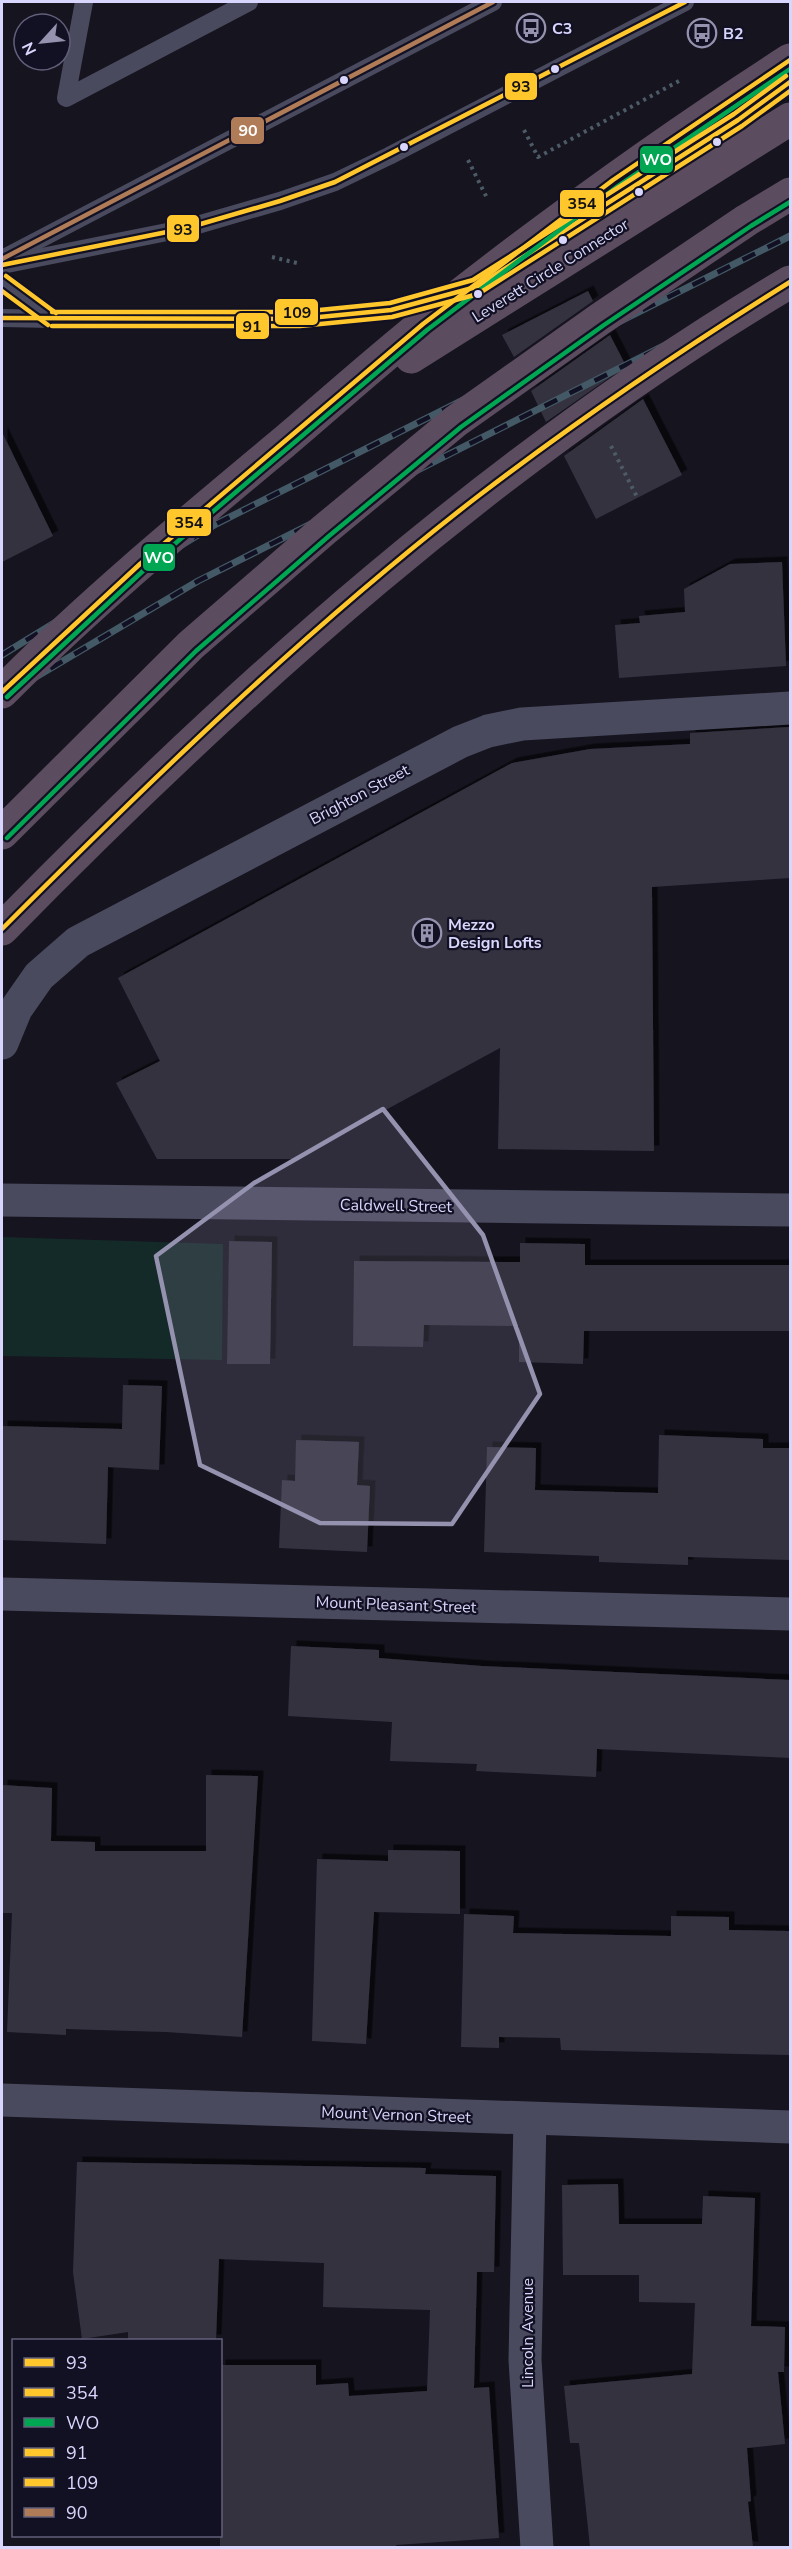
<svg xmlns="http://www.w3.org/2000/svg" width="792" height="2549" viewBox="0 0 792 2549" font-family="'Nunito Sans',sans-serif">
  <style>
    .green { fill: #142a29 }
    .building { fill: #343241; filter: url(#shadow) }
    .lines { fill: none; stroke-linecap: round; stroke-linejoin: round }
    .path { stroke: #4c5b66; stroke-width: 4; stroke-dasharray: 3 4.5; stroke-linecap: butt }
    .lane { stroke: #4a4a5f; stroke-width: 18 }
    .street { stroke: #4a4a5f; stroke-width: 33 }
    .rail-casing { stroke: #445966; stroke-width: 7 }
    .rail { stroke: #121023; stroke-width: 4.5; stroke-dasharray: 14; stroke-linecap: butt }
    .highway-bridge { stroke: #5c4c60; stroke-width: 33 }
    .bus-1-casing { stroke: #121023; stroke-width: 9 }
    .bus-2-casing { stroke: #121023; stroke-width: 9 }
    .bus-3-casing { stroke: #121023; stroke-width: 9 }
    .bus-4-casing { stroke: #121023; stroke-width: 9 }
    .bus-5-casing { stroke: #121023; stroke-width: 9 }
    .bus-6-casing { stroke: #121023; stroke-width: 9 }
    .bus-1 { stroke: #ffc72c; stroke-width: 4.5 }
    .bus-2 { stroke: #ffc72c; stroke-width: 4.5 }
    .bus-3 { stroke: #00a651; stroke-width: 4.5 }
    .bus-4 { stroke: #ffc72c; stroke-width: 4.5 }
    .bus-5 { stroke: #ffc72c; stroke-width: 4.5 }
    .bus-6 { stroke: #b07c57; stroke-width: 4.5 }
    .marked { fill: #9492af; fill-opacity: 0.2; stroke: #9492af; stroke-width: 4.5; stroke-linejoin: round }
    .bus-dot { fill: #d8d6fc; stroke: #121023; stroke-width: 2 }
    .labels { text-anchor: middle; stroke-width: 4.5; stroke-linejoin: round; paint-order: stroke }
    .poi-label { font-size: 16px; font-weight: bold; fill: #d8d6fc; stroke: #121023; text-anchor: start }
    .street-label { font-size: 16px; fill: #d8d6fc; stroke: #121023 }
    .line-badge { stroke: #121023; stroke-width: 2 }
    .badge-label { font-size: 16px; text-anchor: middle; font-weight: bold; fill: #fff }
    .pale-badge-label { font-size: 16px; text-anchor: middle; font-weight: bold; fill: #111 }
  </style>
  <defs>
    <filter id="shadow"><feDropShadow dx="5.5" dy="-5.5" stdDeviation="0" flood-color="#0009"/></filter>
  </defs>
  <rect width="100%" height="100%" fill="#16141f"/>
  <path class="green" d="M2,1237L223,1244L222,1360L2,1356Z"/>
  <g class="building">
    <path d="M588,291L593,301L514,357L502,335Z"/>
    <path d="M610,335L626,366L546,422L531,391Z"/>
    <path d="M643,399L682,475L596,519L564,456Z"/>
    <path d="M2,432L53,536L2,562Z"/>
    <path d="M782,562L786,666L619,678L615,625L640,623L639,616L685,612L684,589L730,564Z"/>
    <path d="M789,727L790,878L652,887L654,1151L498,1149L500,1048L295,1159H157L116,1083L160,1061L118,978L512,763L590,749L690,744V733Z"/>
    <path d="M229,1241L272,1242L270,1364H227Z"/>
    <path d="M520,1243L585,1244V1265H790V1331H584L583,1364L519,1362V1326L424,1325L423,1347L353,1346L354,1261L520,1262Z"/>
    <path d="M123,1385L162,1386L159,1470L108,1467L106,1544L2,1540V1426L122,1429Z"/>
    <path d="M659,1435L763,1439V1448H790V1560L688,1557V1565L599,1562V1556L484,1552L487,1447L536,1448L535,1490L658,1493Z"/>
    <path d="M296,1440L359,1442L357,1485L370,1486L367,1552L279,1548L282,1480L295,1481Z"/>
    <path d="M291,1646L379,1650V1658L482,1666L790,1680V1758L597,1749L596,1777L476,1771L477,1764L390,1761L392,1722L288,1716Z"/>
    <path d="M206,1775L258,1776L242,2037L166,2032L66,2029V2035L7,2032L12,1913H2V1785L52,1788L51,1841L95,1842V1851H206Z"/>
    <path d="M388,1850L460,1851V1914L374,1912L366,2044L312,2041L317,1859L388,1861Z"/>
    <path d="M464,1914L514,1916L513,1933L671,1936V1916L729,1917V1930L790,1931V2055L561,2050L560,2038L499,2037V2048L461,2047Z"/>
    <path d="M77,2162L426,2168L425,2174L496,2176L494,2272H477L474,2388L489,2387L499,2538L396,2545V2547H220V2365H316V2385L348,2383L349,2396L427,2391L430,2310L323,2307L324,2263L219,2259L216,2340H128V2332L82,2339L73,2272Z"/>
    <path d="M618,2184L619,2224H702L703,2196L755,2198L751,2326L785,2327L784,2372H778L785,2444L747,2448L751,2501L748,2502L753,2547H590L579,2443H570L564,2386L692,2374L695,2303L639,2302V2275H563L562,2185Z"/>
  </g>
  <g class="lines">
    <g class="path">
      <path d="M524,130L538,157L679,81"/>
      <path d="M468,160L488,200"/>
      <path d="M272,257L297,263"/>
      <path d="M611,446L638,499"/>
    </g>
    <g class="lane">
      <path d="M84,2L66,98L249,2"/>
      <path d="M2,259L493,2"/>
      <path d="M2,265L187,228L280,201L335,182L389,156L685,2"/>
      <path d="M2,282L52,319"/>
      <path d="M2,318L52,319"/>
    </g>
    <g class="street">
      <path d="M2,1043L16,1009L39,976L78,942L460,742L488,731L522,724L790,708"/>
      <path d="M2,1200L790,1210"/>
      <path d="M2,1594L790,1614"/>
      <path d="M2,2100L790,2127"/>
      <path d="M530,2119L525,2360L537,2548"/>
    </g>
    <g class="rail-casing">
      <g id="rail">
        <path d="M2,655L216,524L790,236"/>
        <path d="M2,697L198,581L790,282"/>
      </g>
    </g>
    <use href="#rail" class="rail"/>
    <g class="highway-bridge">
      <path d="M411,357L790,119"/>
      <path d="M2,692C90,603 187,523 283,443C336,398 388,351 443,308C555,220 670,137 790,60"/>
      <path d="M2,833L191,645L324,530L456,421L600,319L747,220L790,194"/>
      <path d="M2,929C239,687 498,455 790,282"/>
    </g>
    <g class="bus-1-casing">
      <g id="bus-1">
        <path d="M2,265L187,228L280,201L335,182L685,2"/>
        <path d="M2,318L299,319L391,310L476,287L738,120L790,82"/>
      </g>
    </g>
    <g class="bus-2-casing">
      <g id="bus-2">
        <path d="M2,692L140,564L423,324L613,180L790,60"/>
        <path d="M2,929C153,778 307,628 477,497C578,420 682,349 790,282"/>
      </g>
    </g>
    <g class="bus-3-casing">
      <g id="bus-3">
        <path d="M7,697L144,570L427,330L618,186L790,69"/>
        <path d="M7,838L196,651L329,536L461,427L604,325L751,226L790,202"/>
      </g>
    </g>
    <g class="bus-4-casing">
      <g id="bus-4">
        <path d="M2,291L48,325"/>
        <path d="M52,326H300L392,317L478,294L742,126L790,91"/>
      </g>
    </g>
    <g class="bus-5-casing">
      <g id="bus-5">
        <path d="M6,276L56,313"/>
        <path d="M52,312H299L390,303L473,280L734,114L786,76"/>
      </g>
    </g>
    <g class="bus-6-casing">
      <path id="bus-6" d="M2,259L493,2"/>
    </g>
    <use href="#bus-1" class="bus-1"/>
    <use href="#bus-2" class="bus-2"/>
    <use href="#bus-3" class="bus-3"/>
    <use href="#bus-4" class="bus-4"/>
    <use href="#bus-5" class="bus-5"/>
    <use href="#bus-6" class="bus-6"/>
  </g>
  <path class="marked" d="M383,1109L483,1235L540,1394L452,1524L320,1523L200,1465L156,1256L254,1183Z"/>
  <defs>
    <g id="bus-ring" transform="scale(1.5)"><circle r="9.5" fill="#121023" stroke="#9492af" stroke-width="1.5"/><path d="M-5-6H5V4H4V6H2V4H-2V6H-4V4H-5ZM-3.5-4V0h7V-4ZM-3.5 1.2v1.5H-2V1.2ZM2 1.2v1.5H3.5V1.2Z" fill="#9492af"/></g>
    <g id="building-ring" transform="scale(1.5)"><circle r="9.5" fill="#121023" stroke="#9492af" stroke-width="1.5"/><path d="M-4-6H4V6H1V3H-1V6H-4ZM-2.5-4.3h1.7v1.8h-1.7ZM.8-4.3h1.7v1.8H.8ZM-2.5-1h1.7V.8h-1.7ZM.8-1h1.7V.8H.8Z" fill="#9492af"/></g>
  </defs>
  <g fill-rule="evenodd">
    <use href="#bus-ring" x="531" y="28"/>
    <use href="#bus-ring" x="702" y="33"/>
    <use href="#building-ring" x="427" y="933"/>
  </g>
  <g class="bus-dot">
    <circle cx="555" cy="69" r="5"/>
    <circle cx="344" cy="80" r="5"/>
    <circle cx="717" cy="142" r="5"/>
    <circle cx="404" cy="147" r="5"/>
    <circle cx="639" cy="192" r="5"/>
    <circle cx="563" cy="240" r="5"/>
    <circle cx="478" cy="294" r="5"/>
  </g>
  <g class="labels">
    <g class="poi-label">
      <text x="552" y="34">C3</text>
      <text x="723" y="39">B2</text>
      <text x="448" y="930">Mezzo<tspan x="448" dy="18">Design Lofts</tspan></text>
    </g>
    <g class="street-label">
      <text transform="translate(550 270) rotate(-32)" y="6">Leverett Circle Connector</text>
      <text transform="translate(359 794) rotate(-28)" y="6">Brighton Street</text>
      <text transform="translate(396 1205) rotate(1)" y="6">Caldwell Street</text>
      <text transform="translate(396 1604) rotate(2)" y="6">Mount Pleasant Street</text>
      <text transform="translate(396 2114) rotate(2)" y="6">Mount Vernon Street</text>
      <text transform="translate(527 2333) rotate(-90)" y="6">Lincoln Avenue</text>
    </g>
  </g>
  <g class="line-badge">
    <rect x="504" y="72" width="34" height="29" rx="6" fill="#ffc72c"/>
    <rect x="230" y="116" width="35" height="29" rx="6" fill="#b07c57"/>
    <rect x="639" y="145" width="35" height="29" rx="6" fill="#00a651"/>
    <rect x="559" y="189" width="46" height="29" rx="6" fill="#ffc72c"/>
    <rect x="166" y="214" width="34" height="29" rx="6" fill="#ffc72c"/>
    <rect x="274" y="298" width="45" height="28" rx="6" fill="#ffc72c"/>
    <rect x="235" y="312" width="35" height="28" rx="6" fill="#ffc72c"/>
    <rect x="166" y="508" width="46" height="29" rx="6" fill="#ffc72c"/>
    <rect x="142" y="543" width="34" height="29" rx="6" fill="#00a651"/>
  </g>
  <g class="badge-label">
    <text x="248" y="136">90</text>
    <text x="657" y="165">WO</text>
    <text x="159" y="563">WO</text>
  </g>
  <g class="pale-badge-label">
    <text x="521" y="92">93</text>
    <text x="582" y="209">354</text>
    <text x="183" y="235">93</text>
    <text x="297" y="318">109</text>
    <text x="252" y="332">91</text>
    <text x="189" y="528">354</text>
  </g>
  <rect width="792" height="2549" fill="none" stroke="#d8d6fc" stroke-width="6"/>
  <rect x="12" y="2339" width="210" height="198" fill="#121023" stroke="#615f7a" stroke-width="1.5"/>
  <rect x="24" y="2358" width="30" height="9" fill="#ffc72c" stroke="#615f7a" stroke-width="1.5"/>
  <text x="66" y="2369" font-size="18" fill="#d8d6fc">93</text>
  <rect x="24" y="2388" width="30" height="9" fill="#ffc72c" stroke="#615f7a" stroke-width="1.5"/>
  <text x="66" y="2399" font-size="18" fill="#d8d6fc">354</text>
  <rect x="24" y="2418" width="30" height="9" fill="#00a651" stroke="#615f7a" stroke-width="1.5"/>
  <text x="66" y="2429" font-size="18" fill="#d8d6fc">WO</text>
  <rect x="24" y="2448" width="30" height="9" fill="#ffc72c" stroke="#615f7a" stroke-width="1.5"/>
  <text x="66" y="2459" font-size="18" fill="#d8d6fc">91</text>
  <rect x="24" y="2478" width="30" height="9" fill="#ffc72c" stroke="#615f7a" stroke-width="1.5"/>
  <text x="66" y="2489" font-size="18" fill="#d8d6fc">109</text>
  <rect x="24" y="2508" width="30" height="9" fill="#b07c57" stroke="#615f7a" stroke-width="1.5"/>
  <text x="66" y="2519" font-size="18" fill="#d8d6fc">90</text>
  <g transform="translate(42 42) rotate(243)"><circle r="28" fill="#121023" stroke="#615f7a" stroke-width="1.5"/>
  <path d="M0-4.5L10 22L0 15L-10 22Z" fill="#9492af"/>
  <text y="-9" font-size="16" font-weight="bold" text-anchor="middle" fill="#d8d6fc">N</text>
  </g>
</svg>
